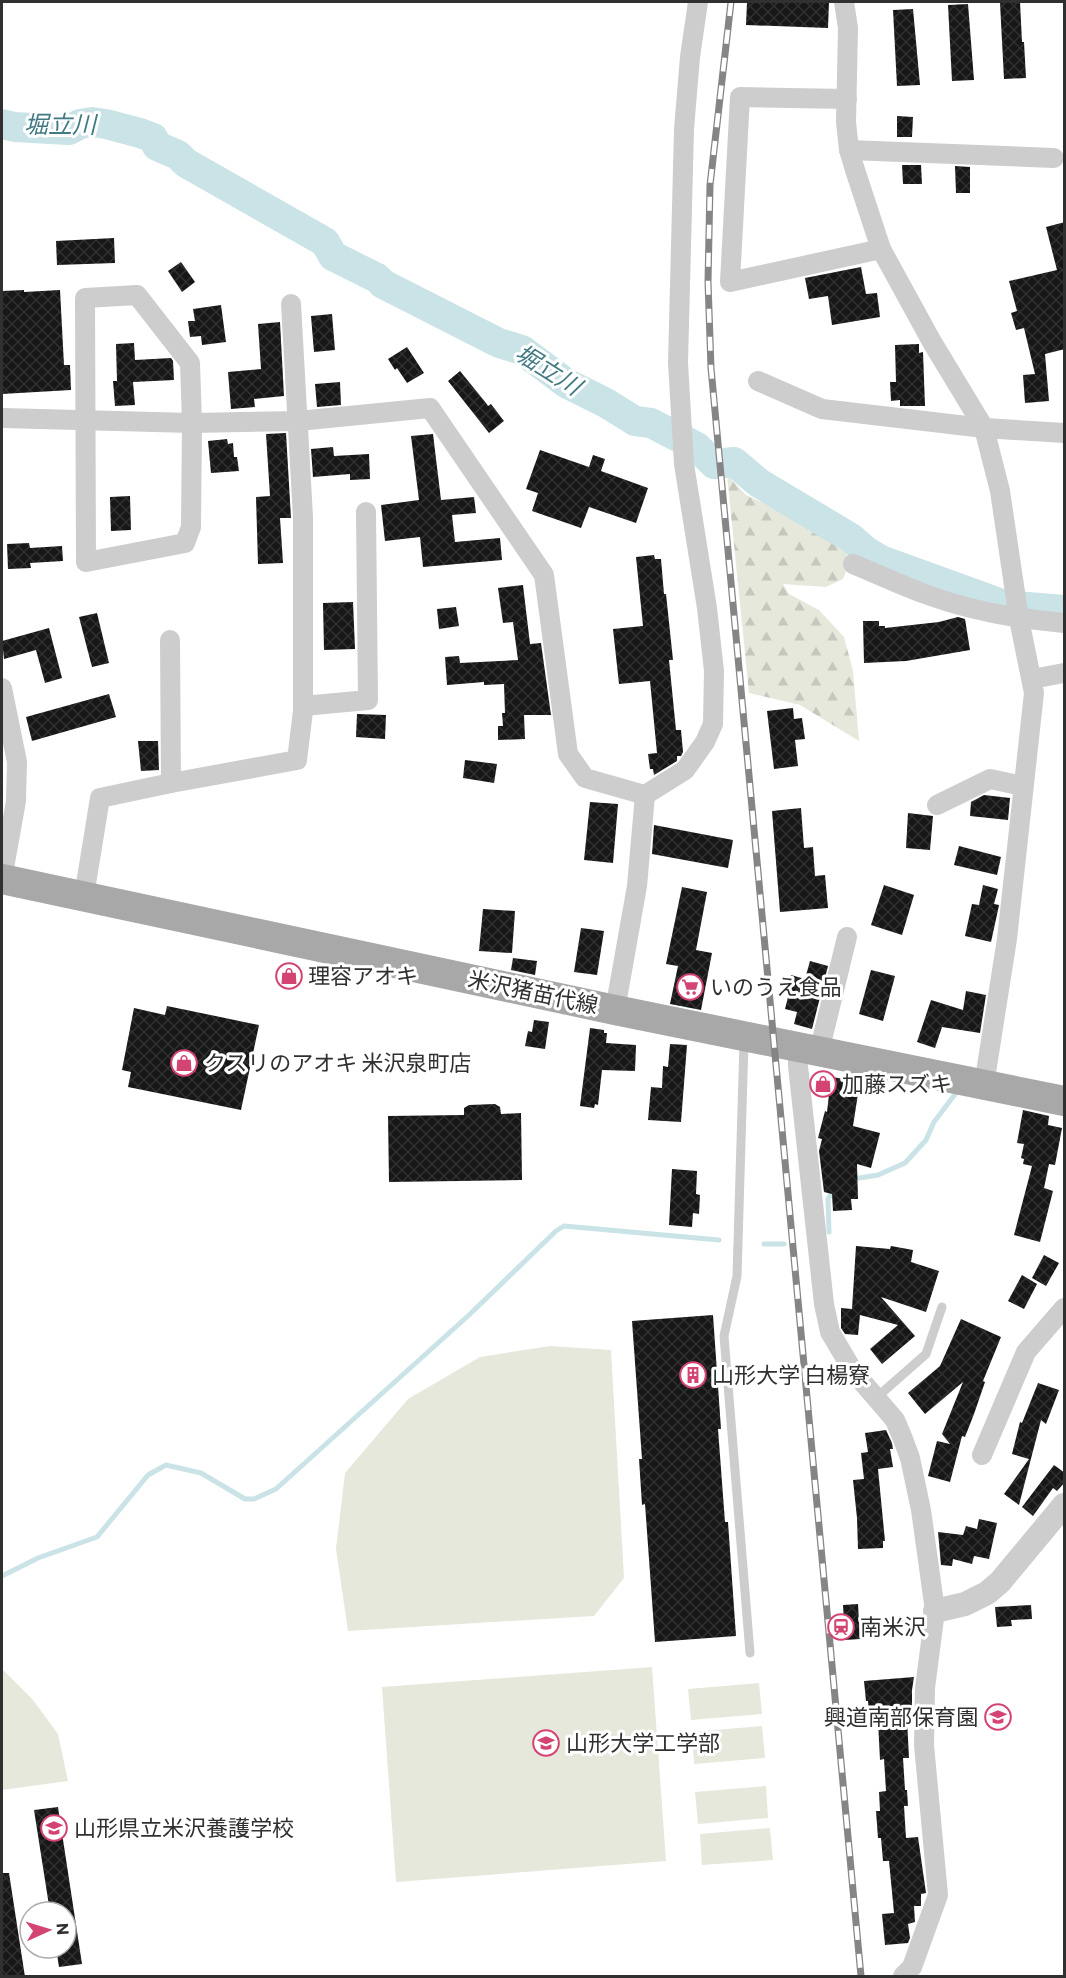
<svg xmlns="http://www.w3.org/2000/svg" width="1066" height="1978" viewBox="0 0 1066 1978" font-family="Commissioner,'Noto Sans JP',sans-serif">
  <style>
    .grass { fill: #e6e8dc }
    .forest { fill: url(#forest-firs) }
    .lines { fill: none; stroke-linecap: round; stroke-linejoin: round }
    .stream { stroke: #cae3e7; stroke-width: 5 }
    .river { stroke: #cae3e7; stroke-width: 30 }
    .building { fill: url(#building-cross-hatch) }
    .service { stroke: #cdcdcd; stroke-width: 9 }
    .minor { stroke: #cdcdcd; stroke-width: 20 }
    .tertiary { stroke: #cdcdcd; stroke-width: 24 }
    .primary { stroke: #a8a8a8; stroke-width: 30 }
    .rail-casing { stroke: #858585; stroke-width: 7 }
    .rail { stroke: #fff; stroke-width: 4.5; stroke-dasharray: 14; stroke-linecap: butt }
    .labels { text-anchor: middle; stroke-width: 6; stroke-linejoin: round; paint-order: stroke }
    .poi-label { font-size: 22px; fill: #303030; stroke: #fff; text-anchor: start }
    .street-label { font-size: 22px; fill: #303030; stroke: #fff }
    .water-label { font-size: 24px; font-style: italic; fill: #427a84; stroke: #fff }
  </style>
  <defs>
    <pattern id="forest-firs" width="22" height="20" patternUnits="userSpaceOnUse" patternTransform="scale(1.5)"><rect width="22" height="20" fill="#e6e8dc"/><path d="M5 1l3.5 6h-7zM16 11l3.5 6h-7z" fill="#c6c7bd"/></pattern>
    <pattern id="building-cross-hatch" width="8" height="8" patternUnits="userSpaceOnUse" patternTransform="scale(1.5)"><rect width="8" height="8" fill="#171717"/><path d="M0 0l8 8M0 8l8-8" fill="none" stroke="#303030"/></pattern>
  </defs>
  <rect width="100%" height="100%" fill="#fff"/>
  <g class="grass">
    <path d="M550,1346L611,1350L624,1578L594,1616L348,1631L336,1549L345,1473L408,1399L480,1357Z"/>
    <path d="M652,1667L666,1861L396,1882L382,1687Z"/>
    <path d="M2,1669L33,1700L58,1734L68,1781L2,1790Z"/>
    <path d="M759,1683L762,1714L691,1720L688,1689Z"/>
    <path d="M762,1726L765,1758L694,1764L692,1732Z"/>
    <path d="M766,1786L768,1818L698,1824L695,1792Z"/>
    <path d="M770,1828L773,1860L702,1865L700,1834Z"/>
  </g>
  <path class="forest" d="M727,475L746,495L836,537L850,560L843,579L826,587L783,584L789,594L819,610L844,637L853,671L859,741L800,705L749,693Z"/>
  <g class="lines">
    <g class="stream">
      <path d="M853,1179L878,1175L905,1163L926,1140L934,1122L956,1093"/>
      <path d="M829,1232L828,1199L834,1188"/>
      <path d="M764,1244H784"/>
      <path d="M2,1576L38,1558L97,1537L148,1475L166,1465L201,1473L245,1499H254L276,1489L469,1315L556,1231L564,1226L719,1240"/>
    </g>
    <path class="river" d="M2,124L15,127L69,130L80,124L92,122L106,124L140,133L153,138L157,146L178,155L186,163L325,242L333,256L377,278L383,284L499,343L522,350L566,383L606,403L635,421L651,423L697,447L714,464L734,462L759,483L851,538L866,551L881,560L1005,605L1064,610"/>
  </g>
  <g class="building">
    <path d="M747,2H829L828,28L746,25Z"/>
    <path d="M1020,2L1022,42H1024L1026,78L1004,79L1000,3Z"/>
    <path d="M968,4L974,80L952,81L948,5Z"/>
    <path d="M913,9L920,85L897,86L893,10Z"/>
    <path d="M897,116L913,117L912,137H897Z"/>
    <path d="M902,165H921L922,184H903Z"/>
    <path d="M955,166L970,167V193H956Z"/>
    <path d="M1065,222V349L1045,354L1049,401L1025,403L1023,375L1035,374L1024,328L1016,330L1011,313L1017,311L1009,281L1057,270L1046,227Z"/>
    <path d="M114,238L115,263L57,265L56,241Z"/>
    <path d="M181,262L195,282L182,292L168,271Z"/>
    <path d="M861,267L866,294L877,293L880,317L832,325L828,296L809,299L805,278Z"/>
    <path d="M24,290V292L60,290L64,365H70L71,390L2,394V291Z"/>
    <path d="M221,305L226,342L202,345L201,336L190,337L188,321H195L193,309Z"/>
    <path d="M332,314L335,350L314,352L311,316Z"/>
    <path d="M280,322L284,396L254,399L255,407L231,409L228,372L261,369L258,324Z"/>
    <path d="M134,343L135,360L171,358L173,361L174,380L133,382L135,405L115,406L113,381H117L116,344Z"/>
    <path d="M919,344V353L923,352L925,406H900V400L891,401L890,382H896L895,345Z"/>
    <path d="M407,347L424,373L407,383L397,368L395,370L388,359Z"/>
    <path d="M460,371L486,403L488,406L491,404L504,421L489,433L448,381Z"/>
    <path d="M340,382L341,405L317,407L315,384Z"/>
    <path d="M286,433L291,518H280L283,563L258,564L256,497L270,496L266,434Z"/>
    <path d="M433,434L441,500L474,497L476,513L452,515L455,542L500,538L502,560L423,567L420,537L385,541L381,505L419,500L411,436Z"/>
    <path d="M227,439L228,444L233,443L234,457H237L239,471L211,473L208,441Z"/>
    <path d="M333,447L334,456L369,454L370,479L350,480V474L313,477L311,449Z"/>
    <path d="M540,450L589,467L593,455L605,459L601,471L648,488L636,523L589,507L581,528L532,511L538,493L526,489Z"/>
    <path d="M130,496L131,530L111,531L110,497Z"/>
    <path d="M29,543L30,548L62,546L63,561L30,563L31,568L8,569L7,544Z"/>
    <path d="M654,555L655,559H661L664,594H666L673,660H669L676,730H681L683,752L681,756H677V761L654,775L653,769H650L648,754L657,753L650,681L619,684L613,629L643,626L636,557Z"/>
    <path d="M523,585L530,644L541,643L551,715H524L525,739L498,740V726H503L502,713H505L504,684L484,685V682L447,685L445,657L459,656L460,663L518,660L513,622L503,623L498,588Z"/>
    <path d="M353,602L355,649L324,650L323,603Z"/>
    <path d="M456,607L459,626L439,629L437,609Z"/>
    <path d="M97,613L109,663L92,667L79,617Z"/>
    <path d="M958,617L965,619L970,650L906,661L864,663L863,621H879V626H885V628L939,622Z"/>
    <path d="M49,628L62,678L45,683L36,650L4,659L2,641Z"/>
    <path d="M109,694L116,717L32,741L26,717Z"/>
    <path d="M793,708L794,719L802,718L805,739L795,740L798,766L774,769L767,711Z"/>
    <path d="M357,714L386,715L385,739L356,737Z"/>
    <path d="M138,741H158L159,770L141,771Z"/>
    <path d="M465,760L497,764L494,783L463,778Z"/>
    <path d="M984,795L1010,798L1008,820L970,816L971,802Z"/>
    <path d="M590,802L618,804L613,863L584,860Z"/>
    <path d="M801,808L804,848L813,847L815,876L825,875L828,908L780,912L772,811Z"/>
    <path d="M908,813L933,816L930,850L906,848Z"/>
    <path d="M654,825L733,840L728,868L652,854Z"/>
    <path d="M959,846L1001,857L997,875L954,865Z"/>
    <path d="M884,885L914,895L902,935L871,925Z"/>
    <path d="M983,885L998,889L994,904L999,905L998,910L991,942L965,936L972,904L979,905Z"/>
    <path d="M682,887L707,892L696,950L712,953L701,1010L670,1004L678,966L666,964Z"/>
    <path d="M483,909L515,911L512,953L479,951Z"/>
    <path d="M581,928L604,931L597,975L574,972Z"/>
    <path d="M513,958L537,961L535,975L511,970Z"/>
    <path d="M810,961L828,966L812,1029L794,1024L797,1012L785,1009L790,989L788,988L791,975L805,979Z"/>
    <path d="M871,970L895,976L883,1021L859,1014Z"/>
    <path d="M966,991L986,995L980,1033L942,1027L935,1048L917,1042L931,1000L963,1010Z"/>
    <path d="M167,1006L259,1025L241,1110L128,1087L131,1072L122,1070L134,1008L165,1015Z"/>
    <path d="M534,1020L549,1022L545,1049L525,1046L528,1031L532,1032Z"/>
    <path d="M590,1028L604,1030V1033H607L606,1043L636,1045L635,1071L602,1070L598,1105L595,1104L594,1108L580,1106Z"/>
    <path d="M670,1044L687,1045L681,1122L648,1120L651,1087L662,1088L663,1066L668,1067Z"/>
    <path d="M831,1077L860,1081L853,1126L880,1133L871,1168L857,1164L858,1199H851L852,1210L833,1211L832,1194L824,1192L819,1151L822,1139L818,1138L825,1111L827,1112Z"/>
    <path d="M495,1104L500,1107L501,1114L521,1113L522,1180L389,1182L388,1116L464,1115V1108L469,1105Z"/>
    <path d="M1023,1110L1049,1116L1048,1125L1062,1128L1055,1165L1049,1164L1044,1188L1053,1191L1040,1242L1014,1235L1032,1166L1023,1164L1024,1159L1021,1158L1024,1144L1017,1143Z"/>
    <path d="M672,1169L697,1171L696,1194L700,1195L699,1214L693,1213L692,1227L669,1225Z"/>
    <path d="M856,1246L890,1249L891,1246L913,1250L911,1262L939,1271L926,1312L881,1297L915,1336L882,1364L870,1349L898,1325L860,1315L858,1335L845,1334L841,1328V1308L852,1309Z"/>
    <path d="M1044,1255L1059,1263L1046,1286L1032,1278Z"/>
    <path d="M1022,1275L1037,1284L1024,1309L1008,1301Z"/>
    <path d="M713,1315L721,1429H718L725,1522H728L736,1636L655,1642L645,1504L642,1505L639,1459H642L632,1321Z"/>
    <path d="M961,1319L1001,1337L983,1381L985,1382L974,1414L965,1437L962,1436L950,1482L928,1476L937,1441L950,1444L942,1434L963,1382L925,1414L908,1393L940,1366Z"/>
    <path d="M1038,1383L1059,1390L1046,1424L1041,1420L1019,1505L1004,1494L1029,1459L1012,1454L1020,1422L1022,1423Z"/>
    <path d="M886,1430L892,1443L893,1449H890L893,1467L878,1469L885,1541H883V1548L858,1549L857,1518L853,1480L864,1479L861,1453L868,1452L865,1433Z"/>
    <path d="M1054,1465L1065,1473V1482L1057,1491L1053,1488L1033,1516L1022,1507Z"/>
    <path d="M979,1519L997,1523L989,1559L974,1556L972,1564L953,1559L952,1566L941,1565L938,1532L963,1535L966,1526L977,1529Z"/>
    <path d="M858,1604L860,1639L845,1640L843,1605Z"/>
    <path d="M1031,1605L1032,1619L1011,1620L1012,1626L997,1627L995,1607Z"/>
    <path d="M914,1677L912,1690V1718L907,1719L909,1758H903L905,1790H907L908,1806H904L906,1838L918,1837L926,1893L921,1894V1906H914L915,1922L908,1924L910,1938L908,1943L885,1945L882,1914L894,1913L889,1861H883L881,1838H878L876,1811H880L879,1792L886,1791L884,1759L880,1760L878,1721L870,1722L868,1701H866L864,1681Z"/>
    <path d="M58,1807L82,1964L59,1967L56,1948H66V1912H50L34,1810Z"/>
    <path d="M2,1873H9L25,1977H2Z"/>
  </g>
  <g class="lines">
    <g class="service">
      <path d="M744,1042L737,1276L724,1336L750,1653"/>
      <path d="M876,1398L926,1354L942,1307"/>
    </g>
    <g class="minor">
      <path d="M844,2L848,28L846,122L849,150L855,170L881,249L932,342L984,428L1000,491L1019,619L1034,693L1007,939L984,1085"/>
      <path d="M847,99L740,97L730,282L881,249"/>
      <path d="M849,150L1054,158"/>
      <path d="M137,295L190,363L192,423L191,527L185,543L86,562L85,298Z"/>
      <path d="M758,381L822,409L984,428L1064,433"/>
      <path d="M2,418L192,423L298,421L430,408L544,575L568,754L585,778L645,795L685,770L705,742L713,724L714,671L707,608L684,464L678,363L684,129L690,57L698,2"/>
      <path d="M853,564C877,574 901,585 925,594C970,611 1017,619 1064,623"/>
      <path d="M170,640L171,783L297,760L303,711V517L291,304"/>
      <path d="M1032,679L1064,673"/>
      <path d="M2,688L17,762L16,801L2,879"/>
      <path d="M303,706L368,700L366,512"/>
      <path d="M937,805L990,779L1023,786"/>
      <path d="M84,896L100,798L171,783"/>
      <path d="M615,1010L637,886L645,795"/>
      <path d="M798,1047V1066L824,1304L830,1332L853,1371L895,1420L903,1439L910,1458L921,1510L935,1611L925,1688L924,1745L938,1895L912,1967L903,1976"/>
      <path d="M819,1052L847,937"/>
      <path d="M982,1455L1026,1352L1064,1308"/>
    </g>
    <path class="tertiary" d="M935,1611L965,1604L987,1593L1000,1582L1064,1505"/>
    <path class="primary" d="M2,879L615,1010L1064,1101"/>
    <g class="rail-casing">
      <path id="rail" d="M731,2L710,185L708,282L711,368L861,1976"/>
    </g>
    <use href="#rail" class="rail"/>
  </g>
  <defs>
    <g id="shop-ring" transform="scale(1.35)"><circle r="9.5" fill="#fff" stroke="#d44472" stroke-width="1.5"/><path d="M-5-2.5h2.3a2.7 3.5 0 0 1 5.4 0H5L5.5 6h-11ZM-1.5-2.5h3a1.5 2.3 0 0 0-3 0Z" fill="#d44472"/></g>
    <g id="supermarket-ring" transform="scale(1.35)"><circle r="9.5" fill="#fff" stroke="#d44472" stroke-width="1.5"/><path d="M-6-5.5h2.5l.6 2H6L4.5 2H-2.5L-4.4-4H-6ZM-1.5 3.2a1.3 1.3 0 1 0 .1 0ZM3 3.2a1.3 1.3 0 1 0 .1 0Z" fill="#d44472"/></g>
    <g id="building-ring" transform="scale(1.35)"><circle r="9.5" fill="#fff" stroke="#d44472" stroke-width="1.5"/><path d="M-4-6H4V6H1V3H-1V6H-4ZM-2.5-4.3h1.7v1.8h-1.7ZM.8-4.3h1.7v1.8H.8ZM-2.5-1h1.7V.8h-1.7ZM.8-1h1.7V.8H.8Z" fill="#d44472"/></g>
    <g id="station-ring" transform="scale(1.35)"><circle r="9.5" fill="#fff" stroke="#d44472" stroke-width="1.5"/><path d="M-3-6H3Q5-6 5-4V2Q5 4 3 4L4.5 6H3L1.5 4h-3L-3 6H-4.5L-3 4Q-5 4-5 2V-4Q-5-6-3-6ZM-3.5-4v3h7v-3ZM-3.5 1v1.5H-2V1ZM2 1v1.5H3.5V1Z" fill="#d44472"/></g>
    <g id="school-ring" transform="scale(1.35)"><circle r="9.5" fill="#fff" stroke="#d44472" stroke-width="1.5"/><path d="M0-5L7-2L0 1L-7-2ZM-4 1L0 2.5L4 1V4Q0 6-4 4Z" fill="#d44472"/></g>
    <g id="university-ring" transform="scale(1.35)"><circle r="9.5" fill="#fff" stroke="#d44472" stroke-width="1.5"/><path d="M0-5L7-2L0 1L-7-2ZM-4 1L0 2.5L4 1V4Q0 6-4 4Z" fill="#d44472"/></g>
  </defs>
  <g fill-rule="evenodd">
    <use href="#shop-ring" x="289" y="976"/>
    <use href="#supermarket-ring" x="690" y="987"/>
    <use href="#shop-ring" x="184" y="1063"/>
    <use href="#shop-ring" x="823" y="1084"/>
    <use href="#building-ring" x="693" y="1375"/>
    <use href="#station-ring" x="841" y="1627"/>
    <use href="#school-ring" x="998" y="1717"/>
    <use href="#university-ring" x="546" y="1743"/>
    <use href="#school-ring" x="54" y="1828"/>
  </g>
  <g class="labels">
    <g class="poi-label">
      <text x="308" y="984">理容アオキ</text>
      <text x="710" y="995">いのうえ食品</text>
      <text x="204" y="1071">クスリのアオキ 米沢泉町店</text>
      <text x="842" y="1092">加藤スズキ</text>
      <text x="712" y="1383">山形大学 白楊寮</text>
      <text x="860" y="1635">南米沢</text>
      <text x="978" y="1725" text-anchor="end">興道南部保育園</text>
      <text x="566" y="1751">山形大学工学部</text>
      <text x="74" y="1836">山形県立米沢養護学校</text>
    </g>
    <g class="street-label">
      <text transform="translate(533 992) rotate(12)" y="8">米沢猪苗代線</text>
    </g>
    <g class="water-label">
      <text x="60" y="133">堀立川</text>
      <text transform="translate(548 370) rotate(32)" y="8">堀立川</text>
    </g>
  </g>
  <rect width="1066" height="1978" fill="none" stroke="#303030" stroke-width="6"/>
  <g transform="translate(48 1930) rotate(86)"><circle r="28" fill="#ffffff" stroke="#acacac" stroke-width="1.5"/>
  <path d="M0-4.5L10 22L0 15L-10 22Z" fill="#d44472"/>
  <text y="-9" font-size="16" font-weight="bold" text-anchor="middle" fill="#303030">N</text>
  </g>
</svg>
